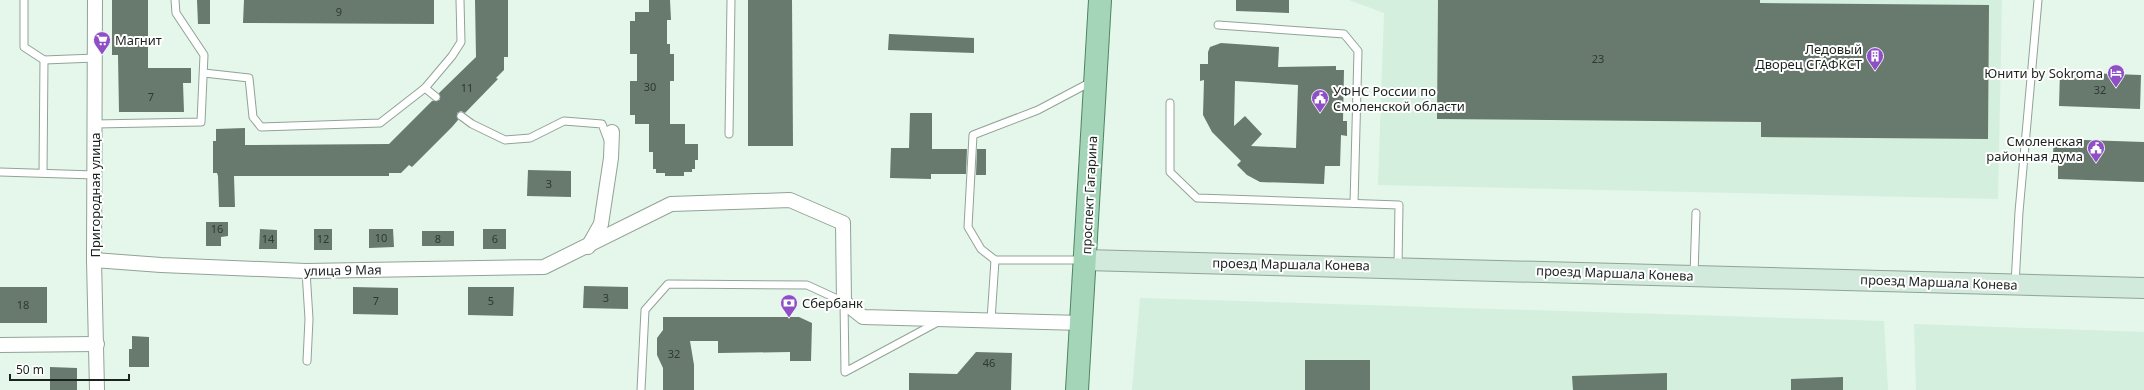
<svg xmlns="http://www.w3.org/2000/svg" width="2144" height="390" viewBox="0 0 2144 390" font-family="'Noto Sans',sans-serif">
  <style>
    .built { fill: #d4efdd }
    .building { fill: #68796d; fill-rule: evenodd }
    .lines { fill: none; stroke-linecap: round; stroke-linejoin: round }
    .lane-casing { stroke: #91a397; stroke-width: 9 }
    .street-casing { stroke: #91a397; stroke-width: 16 }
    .secondary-casing { stroke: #91a397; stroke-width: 22 }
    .primary-casing { stroke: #4d8463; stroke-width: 24 }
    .lane { stroke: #fff; stroke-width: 7 }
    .street { stroke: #fff; stroke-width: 14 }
    .secondary { stroke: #d2eadb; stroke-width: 20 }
    .primary { stroke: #a4d5b8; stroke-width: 22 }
    .labels { text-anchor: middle; stroke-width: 4; stroke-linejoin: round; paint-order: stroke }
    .number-label { font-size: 11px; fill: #2f3832 }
    .poi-label { font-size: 13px; fill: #1c231f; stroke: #fff; text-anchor: start }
    .street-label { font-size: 13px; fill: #1c231f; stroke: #fff }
  </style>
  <rect width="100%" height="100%" fill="#e4f7ea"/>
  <g class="built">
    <path d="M1349,0H2002L1998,199L1378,185L1384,13Z"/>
    <path d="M1140,298L1884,321L1888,390H1132Z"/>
    <path d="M1914,324L2144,332V390H1916Z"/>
  </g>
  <g class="building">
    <path d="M112,0H148V68H191V83H183L184,112H119L118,55H112Z"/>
    <path d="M197,0H210V24H198Z"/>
    <path d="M244,0H434V24L243,23Z"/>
    <path d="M475,0H508V57H504V70L496,78L498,79L465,113L461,111L457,113L458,120L452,127L412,167L409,165L401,173H389V176H234L235,207H219L218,176L217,173H213V141H216V129L245,128V145L389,144L432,101L440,100L439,93L476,57Z"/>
    <path d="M649,0H670L671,20H667V44H670V54H674V81H670V124H685V144H698V160H695V169H692V172H684V176H665V173H656V169H653V152H649V124H635V115H630V81H637V54H630V21H635V12H649Z"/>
    <path d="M748,0H792L793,146H748Z"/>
    <path d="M1236,0H1289V13L1236,11Z"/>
    <path d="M1438,0H1760V3L1989,5L1988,139L1761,137V122L1437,119Z"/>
    <path d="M889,34L974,38V53L888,50Z"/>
    <path d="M1221,43L1279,47L1278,67L1336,66V70H1344L1343,121H1347V136L1341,135L1340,166H1325L1324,184L1260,182L1247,175L1237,165L1241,161L1212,132L1203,115L1204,80L1200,81V64H1208V52L1210,47ZM1235,81L1298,85L1296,148L1251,146L1262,134L1245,116L1234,126Z"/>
    <path d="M2060,72L2141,75L2140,109L2059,106Z"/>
    <path d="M910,113H932V149H967L966,174H931V179L890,178L891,148H909Z"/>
    <path d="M2054,139L2144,142V182L2058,179V154H2053Z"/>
    <path d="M977,149H986V175H976Z"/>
    <path d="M528,170L571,171V197L527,196Z"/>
    <path d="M206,222H228V236L221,237V246H206Z"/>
    <path d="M260,229L277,230V249H259Z"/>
    <rect x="314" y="229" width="18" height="21"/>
    <path d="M369,229H393L394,247L369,248Z"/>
    <rect x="483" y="229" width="23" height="20"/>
    <rect x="422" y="231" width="32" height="15"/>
    <path d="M584,286L628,287V309L583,308Z"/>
    <rect x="0" y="287" width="47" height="36"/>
    <path d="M353,287L398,288V315L353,314Z"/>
    <path d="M468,287H514L513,316L468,315Z"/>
    <path d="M663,317H799L812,323L811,361H790V352L718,353V341H690L694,365V390H663V368L657,355V338L663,330Z"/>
    <path d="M132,336L149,337V367H129V349H132Z"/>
    <path d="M976,352L1012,353L1011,390H909V373L957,374Z"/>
    <rect x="1305" y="360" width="65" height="30"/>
    <path d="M50,367L77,368V390H50Z"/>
    <path d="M1667,373V390H1573L1572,376Z"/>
    <path d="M1843,377V390H1791V379Z"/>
  </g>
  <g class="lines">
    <g class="lane-casing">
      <g id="lane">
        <path d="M24,0V47L44,60L43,173"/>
        <path d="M1218,25L1344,34L1358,51L1354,203"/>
        <path d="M44,60L95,58"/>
        <path d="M204,73L249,78L253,117L261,127L380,123L425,88L452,56L461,42L460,0"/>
        <path d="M425,88L436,97"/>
        <path d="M1170,103V172L1197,198L1399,205L1398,266"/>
        <path d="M461,116L472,124L505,140L530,138L564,121L602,124L608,140"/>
        <path d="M95,124L201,122L204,55L176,13L175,0"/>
        <path d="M729,134L731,0"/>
        <path d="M0,172L95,175"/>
        <path d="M1083,260H995L981,249L968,227L973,135L1038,110L1091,82"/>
        <path d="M306,271L309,319L307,361"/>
        <path d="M1694,275L1696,213"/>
        <path d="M2015,284L2019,212L2038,0"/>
        <path d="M991,320L995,260"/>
        <path d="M641,390L645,310L668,284L807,285L844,302L845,372L938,322"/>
      </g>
    </g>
    <g class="street-casing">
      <g id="street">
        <path d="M95,0L94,260L97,390"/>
        <path d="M588,247L601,224L611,158L612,132"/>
        <path d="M94,260L161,265L306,271L544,267L671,204L790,200L843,223L844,302L863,317L1082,323"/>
        <path d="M0,345L97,344"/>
      </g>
    </g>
    <g class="secondary-casing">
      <path id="secondary" d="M1085,260L2144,288"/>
    </g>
    <g class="primary-casing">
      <path id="primary" d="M1077,390L1100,0"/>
    </g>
    <use href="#lane" class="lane"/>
    <use href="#street" class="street"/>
    <use href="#secondary" class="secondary"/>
    <use href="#primary" class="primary"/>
  </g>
  <defs>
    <g id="supermarket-pin" transform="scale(0.9)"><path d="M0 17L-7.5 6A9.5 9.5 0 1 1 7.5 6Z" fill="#8f50c6" stroke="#fff"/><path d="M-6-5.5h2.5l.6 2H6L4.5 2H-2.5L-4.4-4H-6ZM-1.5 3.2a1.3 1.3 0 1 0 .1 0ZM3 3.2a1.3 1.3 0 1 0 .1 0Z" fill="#fff"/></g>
    <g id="building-pin" transform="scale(0.9)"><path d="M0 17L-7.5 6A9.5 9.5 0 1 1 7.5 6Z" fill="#8f50c6" stroke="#fff"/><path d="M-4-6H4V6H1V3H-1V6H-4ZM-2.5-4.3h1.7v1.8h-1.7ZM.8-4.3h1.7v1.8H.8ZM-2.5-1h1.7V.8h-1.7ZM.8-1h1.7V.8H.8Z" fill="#fff"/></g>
    <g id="hotel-pin" transform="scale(0.9)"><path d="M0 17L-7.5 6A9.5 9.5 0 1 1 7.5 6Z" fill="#8f50c6" stroke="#fff"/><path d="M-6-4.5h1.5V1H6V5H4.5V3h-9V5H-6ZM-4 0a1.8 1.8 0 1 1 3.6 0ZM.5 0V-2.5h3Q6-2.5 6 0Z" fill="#fff"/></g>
    <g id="civic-pin" transform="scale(0.9)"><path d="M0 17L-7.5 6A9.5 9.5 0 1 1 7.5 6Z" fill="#8f50c6" stroke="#fff"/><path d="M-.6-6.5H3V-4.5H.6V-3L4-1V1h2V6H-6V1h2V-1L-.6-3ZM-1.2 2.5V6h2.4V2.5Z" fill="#fff"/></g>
    <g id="bank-pin" transform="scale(0.9)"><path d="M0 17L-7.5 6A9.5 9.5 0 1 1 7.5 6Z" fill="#8f50c6" stroke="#fff"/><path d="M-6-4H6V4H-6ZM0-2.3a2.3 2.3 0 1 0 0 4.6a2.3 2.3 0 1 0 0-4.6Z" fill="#fff"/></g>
  </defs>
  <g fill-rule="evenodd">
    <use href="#supermarket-pin" x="102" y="40"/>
    <use href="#building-pin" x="1875" y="56"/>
    <use href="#hotel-pin" x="2116" y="73"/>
    <use href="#civic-pin" x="1320" y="98"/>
    <use href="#civic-pin" x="2096" y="148"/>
    <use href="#bank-pin" x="789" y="303"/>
  </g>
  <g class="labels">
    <g class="number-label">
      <text x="339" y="16">9</text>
      <text x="1598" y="63">23</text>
      <text x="650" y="91">30</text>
      <text x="467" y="92">11</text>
      <text x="2100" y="94">32</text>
      <text x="151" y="101">7</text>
      <text x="549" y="188">3</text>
      <text x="217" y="233">16</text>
      <text x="381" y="242">10</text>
      <text x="268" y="243">14</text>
      <text x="323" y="243">12</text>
      <text x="438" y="243">8</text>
      <text x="495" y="243">6</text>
      <text x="606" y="302">3</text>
      <text x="376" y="305">7</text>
      <text x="491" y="305">5</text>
      <text x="23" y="309">18</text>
      <text x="674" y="358">32</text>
      <text x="989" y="367">46</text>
    </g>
    <g class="poi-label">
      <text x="115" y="45">Магнит</text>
      <text x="1862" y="54" text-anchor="end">Ледовый<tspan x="1862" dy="15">Дворец СГАФКСТ</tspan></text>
      <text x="2103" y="78" text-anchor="end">Юнити by Sokroma</text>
      <text x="1333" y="96">УФНС России по<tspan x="1333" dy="15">Смоленской области</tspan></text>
      <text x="2083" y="146" text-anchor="end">Смоленская<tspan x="2083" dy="15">районная дума</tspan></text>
      <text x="802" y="308">Сбербанк</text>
    </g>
    <g class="street-label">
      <text transform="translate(95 195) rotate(-90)" y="5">Пригородная улица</text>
      <text transform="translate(1089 195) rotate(-87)" y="5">проспект Гагарина</text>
      <text transform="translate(1291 264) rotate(1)" y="5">проезд Маршала Конева</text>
      <text transform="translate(343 270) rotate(-1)" y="5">улица 9 Мая</text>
      <text transform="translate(1615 273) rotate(2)" y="5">проезд Маршала Конева</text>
      <text transform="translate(1939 282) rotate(2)" y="5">проезд Маршала Конева</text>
    </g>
  </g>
  <path d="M10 374v6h119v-6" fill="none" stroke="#1c231f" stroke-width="2"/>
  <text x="16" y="374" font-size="12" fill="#1c231f" stroke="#ffffff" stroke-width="3" paint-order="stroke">50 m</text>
</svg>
